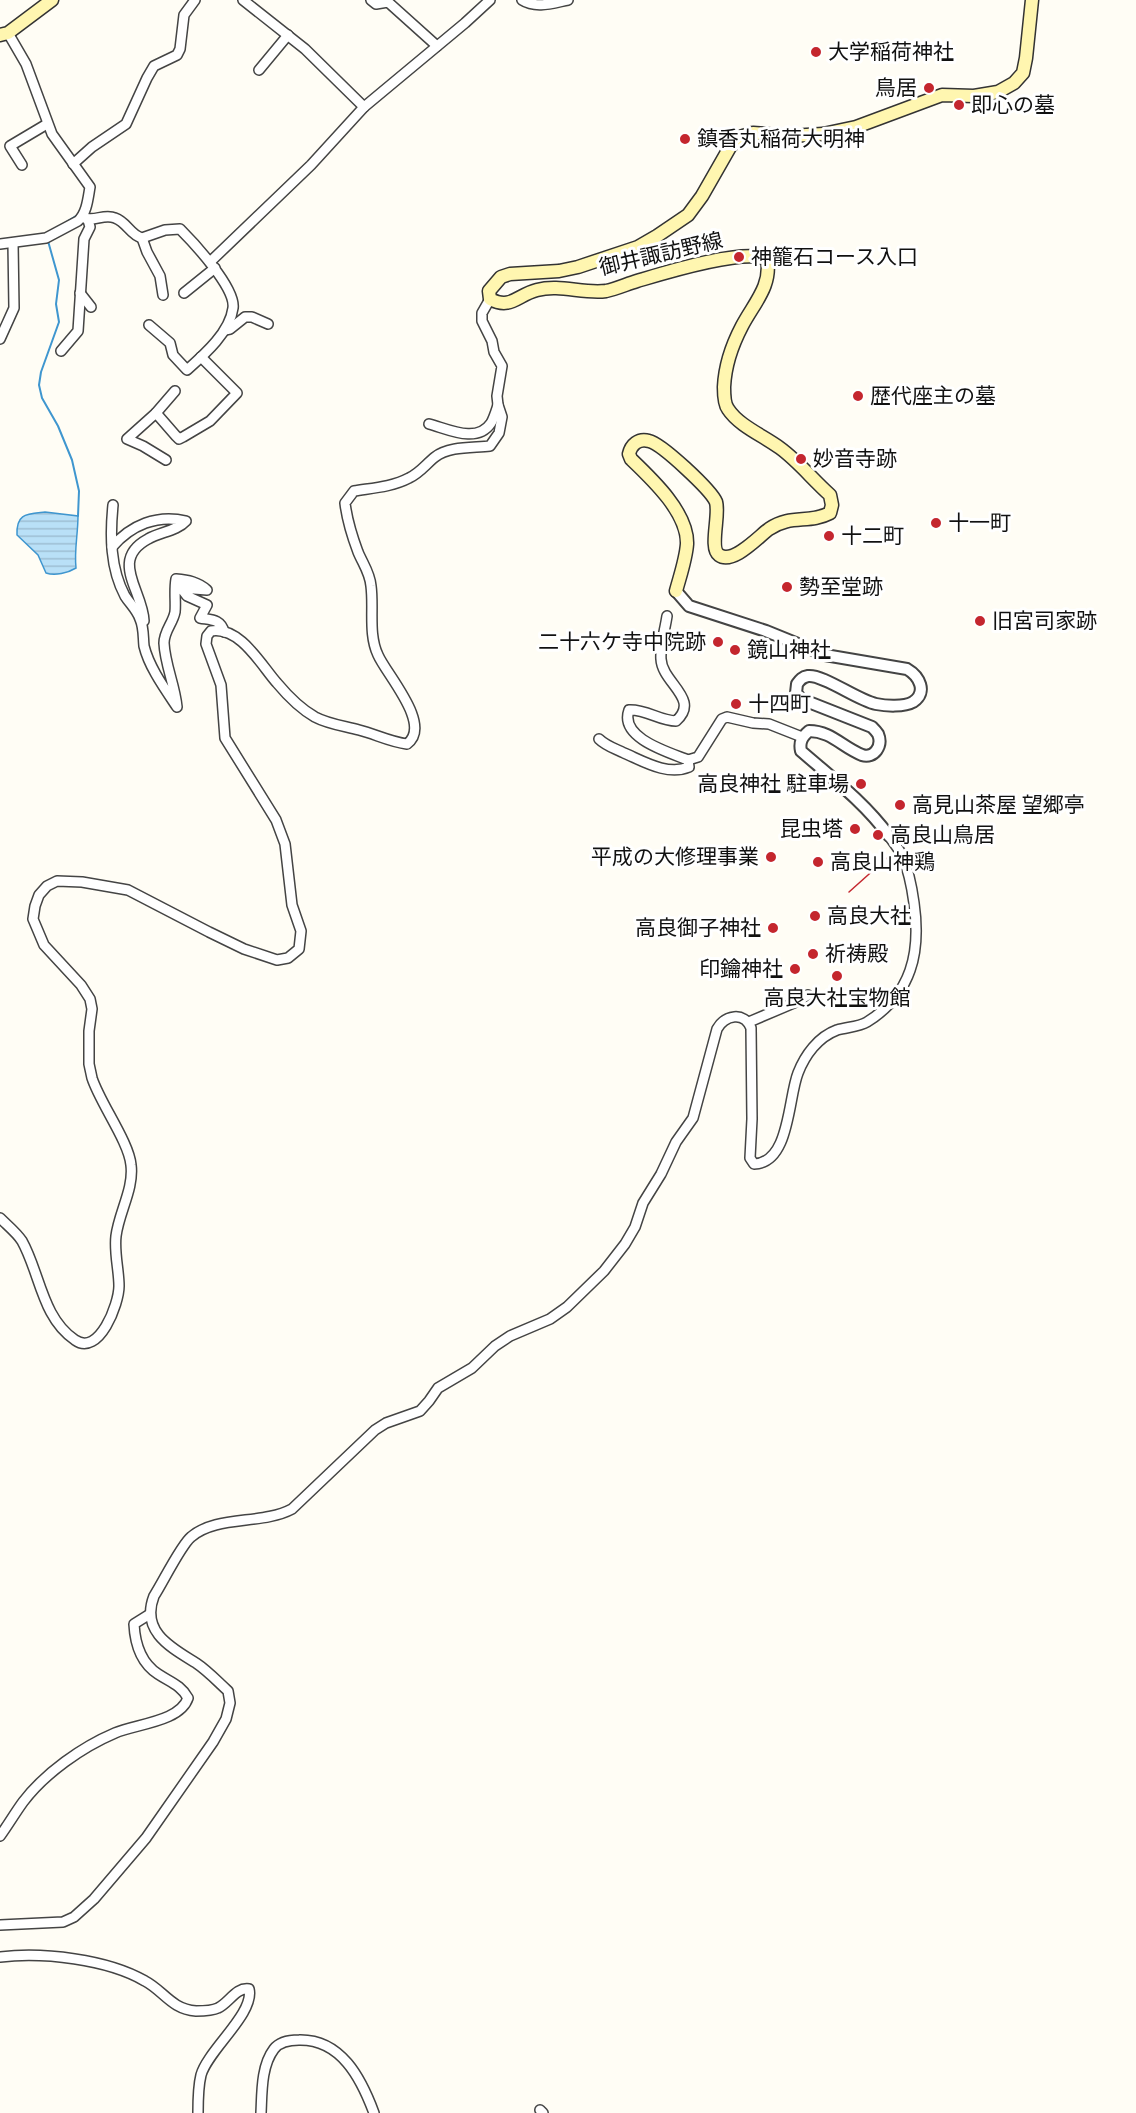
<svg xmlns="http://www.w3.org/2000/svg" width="1136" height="2113" viewBox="0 0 1136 2113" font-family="'IBM Plex Serif','Noto Sans JP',serif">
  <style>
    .water { fill: url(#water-rules); stroke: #3f96cf; stroke-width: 1.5 }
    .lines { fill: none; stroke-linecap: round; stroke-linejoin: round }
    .stream { stroke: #3f96cf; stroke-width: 2 }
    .minor-casing { stroke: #444; stroke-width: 12 }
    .tertiary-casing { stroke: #444; stroke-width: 14 }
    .secondary-casing { stroke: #333; stroke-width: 15 }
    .minor { stroke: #fff; stroke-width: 9 }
    .tertiary { stroke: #fff; stroke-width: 10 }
    .secondary { stroke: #fff6b0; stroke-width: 12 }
    .tram { stroke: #c4262e; stroke-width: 1.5 }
    .poi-dot { fill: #c4262e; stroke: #fff; stroke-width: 2 }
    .labels { text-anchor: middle; stroke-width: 6; stroke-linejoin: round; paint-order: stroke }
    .poi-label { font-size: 21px; fill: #111; stroke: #fff; text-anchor: start }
    .street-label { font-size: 21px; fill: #111; stroke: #fff }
  </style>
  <defs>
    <pattern id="water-rules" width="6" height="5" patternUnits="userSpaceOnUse" patternTransform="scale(1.5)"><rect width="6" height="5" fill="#b9e0f7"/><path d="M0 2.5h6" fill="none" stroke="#9ebfd3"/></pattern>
  </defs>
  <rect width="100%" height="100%" fill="#fffdf5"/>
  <path class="water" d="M45,512L78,516C78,534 74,551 76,568C68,573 55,576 46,573L38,555L17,535C16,513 27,514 45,512Z"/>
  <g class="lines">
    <g class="stream">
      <path d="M63,224L76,216"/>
      <path d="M48,241L59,280L56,304L59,322L41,372L39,385L42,398L58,426L72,460L79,491L78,516"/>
    </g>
    <g class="minor-casing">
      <g id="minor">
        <path d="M243,0L305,49L364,107"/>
        <path d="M371,0L376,4L388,2L437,46"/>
        <path d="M522,0C536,9 553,3 568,0"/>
        <path d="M259,70L288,35"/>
        <path d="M73,164L92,147L126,124L147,78L154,66L177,55L180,49L184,15L195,0"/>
        <path d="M22,165L10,146L47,124"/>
        <path d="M82,217C93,223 104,213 115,218C127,222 130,235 142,238L165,230L180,229C193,242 236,288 233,308C230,332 205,354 187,370L173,355L170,343L149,325"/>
        <path d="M142,238L147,252L160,276L163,295"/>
        <path d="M0,244L46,238L78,221C87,213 88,198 90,187L52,134L26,64L8,33"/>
        <path d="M210,262L311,165L364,107L465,23L490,0"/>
        <path d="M80,293L91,307"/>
        <path d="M184,293L215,268"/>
        <path d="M225,330L230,329L245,317H252L268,324"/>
        <path d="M0,339L14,308L13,243"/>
        <path d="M61,351L78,331L84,239L90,227L88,220"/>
        <path d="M156,413L175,391"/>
        <path d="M429,424C448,429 477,444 491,423C494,418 496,411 498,405"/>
        <path d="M166,460L143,446L127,439L156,413L176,436L179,439L183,437L210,421L237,393L201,357"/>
        <path d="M113,505C110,535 110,568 125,596C130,604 137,610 140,619C144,628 143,637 144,646C149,667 165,689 177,707C175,685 165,665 164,643C164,631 173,623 175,612C176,603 174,590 176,579C188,580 198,582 207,590L181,588L187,596L207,605L200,618C211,620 221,619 224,632"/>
        <path d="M112,547C131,525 157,514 186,521C177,531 160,532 148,539C109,560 143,591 144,621"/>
        <path d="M667,616C665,630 660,645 661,659C662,683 701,699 676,721C660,721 646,709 629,710C619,738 668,752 688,760L698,757L722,719L727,717L753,723L769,724L802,737"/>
        <path d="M599,739C606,746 616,749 624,753C643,761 667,776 689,767L688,760"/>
        <path d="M749,1022L796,1002L808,995"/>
        <path d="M0,1218C7,1225 17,1233 22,1241C40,1273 42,1318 75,1340C99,1357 119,1304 119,1286C119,1270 114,1253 116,1236C119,1212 134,1189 131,1165C129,1142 100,1103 92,1078L89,1064V1031L92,1009L90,999L81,985L44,945L33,919L35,906L39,895L47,886L57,881L82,882L128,890L209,932L244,949L277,960L288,958L299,949L301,931L292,905L285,844L276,820L225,738L221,685L206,644L207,636L211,631C240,626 261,665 277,683C287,695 301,709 315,717C328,724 344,726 359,730C375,734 390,742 407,744C433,725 386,674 378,655C368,634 374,608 371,586C370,573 363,564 358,552C352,536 347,520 345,503L354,491C372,488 392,487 409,478C420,473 426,464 435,457C449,446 473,448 490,446L499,433L502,417L498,405L497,396L502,366L494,352L492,341L482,321V313L490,299"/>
        <path d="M0,1836C8,1825 15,1813 23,1802C45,1773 82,1747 115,1733C135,1724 180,1722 188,1698C181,1685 170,1682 158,1674C141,1663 135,1644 134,1624L150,1614"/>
        <path d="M0,1925L63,1922L74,1917L94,1899L146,1838L213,1742L226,1719L230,1703L228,1691C218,1682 208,1671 196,1663C172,1648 140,1632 154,1596C162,1584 181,1545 191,1537C216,1515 262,1525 292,1509L375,1430L386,1423L420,1411L429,1401L438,1388L472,1368L495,1346L510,1336L550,1319L567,1307L604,1271L625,1244L635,1227L643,1203L661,1174L676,1142L693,1118L717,1029C725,1015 744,1011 751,1028L752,1119L750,1158L754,1164C790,1163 788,1098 798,1073C805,1055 818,1037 837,1030C847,1027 859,1027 867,1022C912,994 921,952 914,903C912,888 908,869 902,855C898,848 893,842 889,836"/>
        <path d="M0,1957C43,1952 107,1959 145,1981C164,1991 171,2009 196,2011C202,2011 212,2011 218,2008C229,2003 236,1987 249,1989C255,2013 208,2050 201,2075C198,2087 198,2101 198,2113"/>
        <path d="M540,2110L543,2113"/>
        <path d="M261,2113C262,2093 261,2066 274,2049C280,2041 290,2040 299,2040C341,2039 361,2078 374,2113"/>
      </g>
    </g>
    <g class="tertiary-casing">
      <path id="tertiary" d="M676,591L689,606L766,631L825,655L907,669C919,676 928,692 913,702C904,707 886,706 876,704C857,700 823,674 808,676C802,677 800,680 797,684L796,693L801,699L872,727C874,729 876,731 878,734C883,746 874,759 862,755C842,747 831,731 809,731C802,737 799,742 801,751C831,777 865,803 889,836"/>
    </g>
    <g class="secondary-casing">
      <g id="secondary">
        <path d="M0,35L8,33L52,0"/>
        <path d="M676,591C680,576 686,559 687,544C688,513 653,480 631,459L629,454C631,445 638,438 649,441C662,444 711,490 716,502C720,515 709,548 719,555C733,565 758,537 769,529C791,514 809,524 830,513L832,505L830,495C813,480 798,461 780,448C764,436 739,426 728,409C724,404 724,393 724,387C725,365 732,345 742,326C754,303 772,286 767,259C743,248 664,273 637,281C627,284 616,289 606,291C583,294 560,284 537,290C517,295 511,310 490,299L489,291L501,277L510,274L559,271L578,267L638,247L657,236L688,215L702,196L730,147L740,137L753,133L790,136L823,134L856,127L942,95L974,96L998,92L1014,83L1023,73L1026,58L1032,0"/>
      </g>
    </g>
    <use href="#minor" class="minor"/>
    <use href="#tertiary" class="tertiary"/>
    <use href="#secondary" class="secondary"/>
    <path class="tram" d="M849,892L887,858"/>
  </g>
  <g class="poi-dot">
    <circle cx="816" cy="52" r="6"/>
    <circle cx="929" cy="88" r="6"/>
    <circle cx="959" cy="105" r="6"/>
    <circle cx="685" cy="139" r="6"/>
    <circle cx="739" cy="257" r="6"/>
    <circle cx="858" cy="396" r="6"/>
    <circle cx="801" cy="459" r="6"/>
    <circle cx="936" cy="523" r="6"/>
    <circle cx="829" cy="536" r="6"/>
    <circle cx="787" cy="587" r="6"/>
    <circle cx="980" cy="621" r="6"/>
    <circle cx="718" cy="642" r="6"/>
    <circle cx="735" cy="650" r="6"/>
    <circle cx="736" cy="704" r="6"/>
    <circle cx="861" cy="784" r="6"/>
    <circle cx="900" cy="805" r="6"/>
    <circle cx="855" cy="829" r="6"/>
    <circle cx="878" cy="835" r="6"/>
    <circle cx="771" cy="857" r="6"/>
    <circle cx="818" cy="862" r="6"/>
    <circle cx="815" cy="916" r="6"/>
    <circle cx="773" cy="928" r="6"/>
    <circle cx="813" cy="954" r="6"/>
    <circle cx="795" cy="969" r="6"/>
    <circle cx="837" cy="976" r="6"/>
  </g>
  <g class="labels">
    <g class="poi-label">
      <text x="828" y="59">大学稲荷神社</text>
      <text x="917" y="95" text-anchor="end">鳥居</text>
      <text x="971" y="112">即心の墓</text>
      <text x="697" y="146">鎮香丸稲荷大明神</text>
      <text x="751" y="264">神籠石コース入口</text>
      <text x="870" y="403">歴代座主の墓</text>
      <text x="813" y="466">妙音寺跡</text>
      <text x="948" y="530">十一町</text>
      <text x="841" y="543">十二町</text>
      <text x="799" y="594">勢至堂跡</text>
      <text x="992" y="628">旧宮司家跡</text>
      <text x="706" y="649" text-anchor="end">二十六ケ寺中院跡</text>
      <text x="747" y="657">鏡山神社</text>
      <text x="748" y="711">十四町</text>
      <text x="849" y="791" text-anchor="end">高良神社 駐車場</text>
      <text x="912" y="812">高見山茶屋 望郷亭</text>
      <text x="843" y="836" text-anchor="end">昆虫塔</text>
      <text x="890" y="842">高良山鳥居</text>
      <text x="759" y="864" text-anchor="end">平成の大修理事業</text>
      <text x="830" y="869">高良山神鶏</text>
      <text x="827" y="923">高良大社</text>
      <text x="761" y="935" text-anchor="end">高良御子神社</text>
      <text x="825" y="961">祈祷殿</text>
      <text x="783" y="976" text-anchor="end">印鑰神社</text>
      <text x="837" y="1005" text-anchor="middle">高良大社宝物館</text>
    </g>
    <g class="street-label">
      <text transform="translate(661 254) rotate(-13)" y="7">御井諏訪野線</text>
    </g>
  </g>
</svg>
